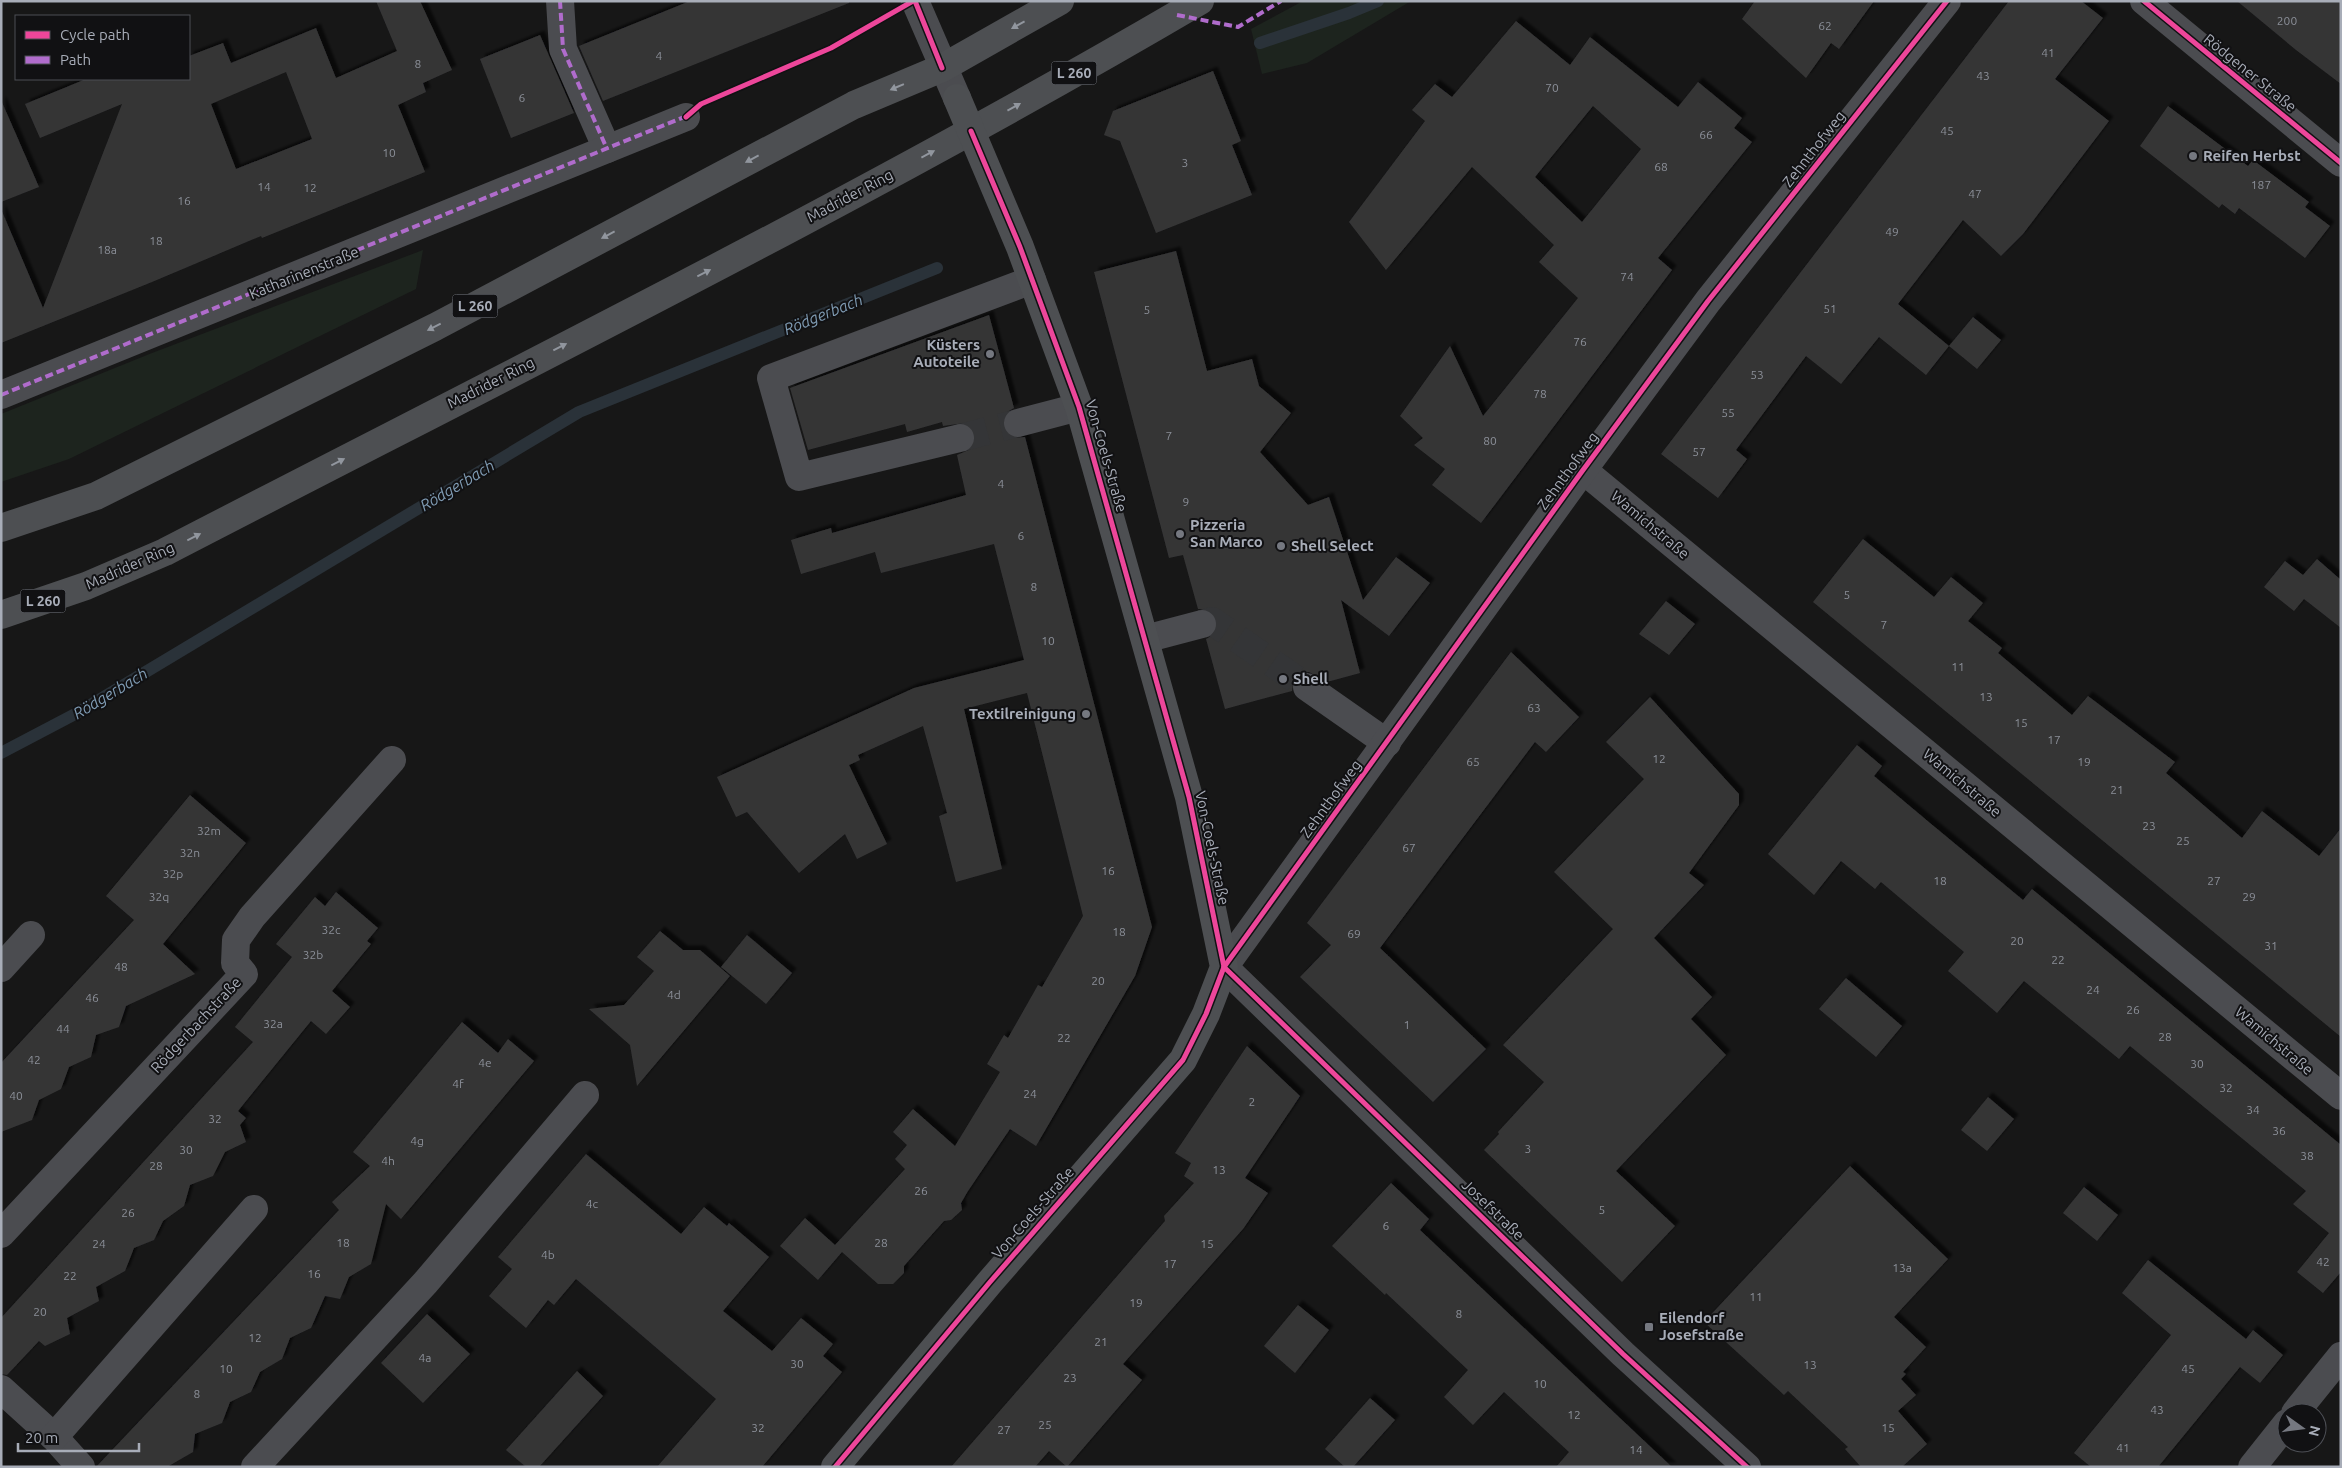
<svg xmlns="http://www.w3.org/2000/svg" width="2342" height="1468" viewBox="0 0 2342 1468" font-family="Ubuntu,sans-serif">
  <style>
    .green { fill: #1d241e }
    .lines { fill: none; stroke-linecap: round; stroke-linejoin: round }
    .stream { stroke: #2a3239; stroke-width: 12 }
    .building { fill: #353536; fill-rule: evenodd; filter: url(#shadow) }
    .minor-tunnel { stroke: #343537; stroke-width: 28; stroke-dasharray: 28 14; stroke-linecap: butt }
    .minor { stroke: #4b4c50; stroke-width: 28 }
    .major { stroke: #4d4f52; stroke-width: 28 }
    .quiet { stroke: #b06ccc; stroke-width: 4; stroke-dasharray: 8 4; stroke-linecap: butt }
    .cycleway-casing { stroke: #111113; stroke-width: 8 }
    .cycleway { stroke: #ed469a; stroke-width: 5 }
    .oneway { fill: #91969e }
    .poi-dot { fill: #757880; stroke: #111113; stroke-width: 2 }
    .labels { text-anchor: middle; stroke-width: 4; stroke-linejoin: round; paint-order: stroke }
    .number-label { font-size: 12px; fill: #8b8f98 }
    .shield { fill: #111113; stroke: #7b7e86; stroke-width: 1 }
    .shield-label { font-size: 14px; font-weight: bold; fill: #a8adb8 }
    .street-label { font-size: 15px; fill: #a8adb8; stroke: #111113 }
    .poi-label { font-size: 15px; font-weight: bold; fill: #a8adb8; stroke: #111113; text-anchor: start }
    .water-label { font-size: 16px; font-style: italic; fill: #7f9bb3; stroke: #111113 }
  </style>
  <defs>
    <filter id="shadow"><feDropShadow dx="4.5" dy="-4.5" stdDeviation="1" flood-color="#0009"/></filter>
  </defs>
  <rect width="100%" height="100%" fill="#171717"/>
  <g class="green">
    <path d="M1303,1H1411L1307,63L1262,74L1251,29Z"/>
    <path d="M423,250L416,289L69,459L1,482V414L152,353Z"/>
  </g>
  <g class="lines">
    <g class="stream">
      <path d="M1260,43L1349,13L1378,1"/>
      <path d="M1,753L79,712L579,412L937,268"/>
    </g>
  </g>
  <g class="building">
    <path d="M376,1H420L452,70L423,83L426,92L398,105L425,172L262,238L261,236L152,282L1,343V209L43,308L122,104L40,138L25,104L86,79H189V56L223,43L231,63L316,28L336,78L397,51ZM286,72L312,139L236,169L211,104Z"/>
    <path d="M690,1H849V3L603,101L579,46Z"/>
    <path d="M1755,1H1874L1839,49L1831,43L1806,78L1742,19Z"/>
    <path d="M2009,1H2081L2103,18L2055,79L2109,121L2023,234L2001,256L1963,220L1898,304L1949,346L1926,375L1879,337L1841,384L1806,356L1736,450L1747,459L1718,498L1661,454Z"/>
    <path d="M2237,1H2341V84L2296,50Z"/>
    <path d="M1516,21L1570,65L1590,37L1678,107L1698,82L1742,118L1734,128L1752,142L1658,258L1672,270L1481,523L1432,485L1445,469L1414,445L1423,438L1400,416L1450,346L1483,416L1578,298L1539,262L1554,245L1472,167L1386,270L1349,222L1425,121L1412,110L1435,84L1452,97ZM1593,106L1641,149L1582,222L1535,177Z"/>
    <path d="M540,35L574,113L511,138L480,59Z"/>
    <path d="M1213,71L1241,141L1232,145L1252,195L1156,233L1120,141L1104,135L1113,111Z"/>
    <path d="M1,100L39,187L1,202Z"/>
    <path d="M2168,106L2248,166L2253,160L2309,202L2305,207L2330,226L2305,258L2239,208L2235,214L2222,204L2219,208L2140,146Z"/>
    <path d="M1176,251L1207,371L1252,359L1259,386L1291,413L1260,452L1308,505L1329,497L1363,600L1396,557L1430,583L1389,636L1341,600L1360,673L1327,682L1309,672L1301,673L1294,678L1292,691L1225,709L1206,639L1213,635L1217,629V620L1213,613L1207,609H1198L1183,555L1169,558L1094,272Z"/>
    <path d="M989,315L1014,408L1007,412L1003,418V426L1007,434L1013,438L1025,437L1152,927L1135,976L1036,1146L1010,1129L968,1191L961,1203L962,1210L951,1220L944,1221L927,1240L904,1266V1273L893,1284H878L842,1252L818,1280L780,1246L805,1218L835,1245L905,1169L895,1159L907,1145L893,1132L913,1109L955,1146L1000,1072L987,1064L1004,1035L1008,1038L1038,985L1042,987L1083,916L1027,693L964,709L1002,869L956,882L939,816L947,813L923,726L858,755L860,760L849,765L887,844L857,859L845,834L799,873L747,812L736,817L717,777L914,688L1024,660L994,544L881,573L875,552L801,574L791,540L831,528L832,533L966,495L957,455L971,449L975,442V435L972,428L965,423L943,426L942,422L907,432L905,424L808,450L790,388Z"/>
    <path d="M1973,317L2001,340L1977,369L1949,346Z"/>
    <path d="M1863,539L1934,597L1951,577L1983,603L1968,621L2002,648L1998,653L2072,715L2088,696L2175,762L2166,773L2242,838L2262,811L2319,856L2341,828V1037L1813,602Z"/>
    <path d="M2317,559L2341,580V628L2304,599L2294,611L2264,587L2285,561L2303,575Z"/>
    <path d="M1666,601L1695,624L1669,655L1639,634Z"/>
    <path d="M1511,652L1579,717L1546,752L1535,742L1380,948L1486,1049L1433,1102L1300,977L1331,945L1307,923Z"/>
    <path d="M1650,697L1739,794V805L1689,873L1704,885L1654,938L1712,997L1691,1019L1726,1055L1616,1171L1675,1226L1622,1282L1484,1150L1499,1134L1498,1132L1544,1082L1503,1045L1613,929L1554,872L1644,779L1606,742Z"/>
    <path d="M1857,745L1882,766L1874,776L1930,823L2023,900L2032,889L2341,1145V1272L2323,1293L2297,1272L2329,1233L2293,1204L2306,1191L2130,1046L2119,1059L2024,981L1997,1013L1948,971L1964,952L1881,882L1875,889L1841,861L1814,895L1768,854Z"/>
    <path d="M190,795L246,843L163,944L195,974L126,1006L119,1027L96,1035L91,1057L69,1067L61,1089L39,1100L32,1120L1,1132V1063L134,920L106,896Z"/>
    <path d="M336,892L378,928L367,941L371,944L332,991L350,1007L326,1034L311,1021L238,1111L246,1118L240,1125L246,1142L225,1152L213,1176L190,1185L184,1206L163,1221L154,1240L134,1248L125,1271L96,1287L99,1301L67,1318L70,1334L45,1346L39,1341L7,1375L1,1374V1318L253,1042L235,1027L292,957L276,944L315,897L325,906Z"/>
    <path d="M660,931L683,950H700L730,976L637,1086L630,1045L589,1009L624,1005L654,971L637,957Z"/>
    <path d="M747,935L792,973L766,1004L721,967Z"/>
    <path d="M1846,978L1902,1026L1876,1057L1819,1009Z"/>
    <path d="M462,1022L498,1053L508,1039L534,1061L401,1219L386,1204L371,1264L349,1277L340,1299L325,1296L311,1328L290,1338L282,1359L260,1372L251,1392L230,1402L222,1423L195,1434L193,1452L167,1467H96L339,1210L332,1202L370,1166L353,1152Z"/>
    <path d="M1247,1046L1300,1096L1245,1178L1268,1193L1243,1229L1123,1364L1142,1380L1067,1467L1049,1451L1035,1467H951L1165,1221L1164,1216L1194,1183L1184,1176L1191,1163L1175,1153Z"/>
    <path d="M1988,1097L2014,1119L1987,1151L1961,1130Z"/>
    <path d="M586,1154L681,1234L704,1207L727,1226L729,1223L769,1257L723,1311L772,1351L801,1318L833,1344L823,1356L842,1372L762,1467H657L716,1399L576,1279L554,1305L548,1300L526,1328L489,1296L512,1269L498,1257Z"/>
    <path d="M1850,1166L1948,1259L1894,1317L1926,1347L1903,1372L1906,1374L1901,1379L1916,1395L1898,1411L1927,1444L1902,1467H1861L1845,1449L1848,1447L1788,1391L1784,1395L1704,1322Z"/>
    <path d="M1391,1183L1429,1219L1420,1230L1672,1467H1556L1569,1452L1504,1392L1473,1425L1444,1397L1468,1370L1386,1293L1385,1295L1332,1246Z"/>
    <path d="M2084,1187L2118,1215L2097,1241L2063,1213Z"/>
    <path d="M2148,1260L2246,1339L2253,1330L2283,1355L2260,1383L2240,1367L2158,1467H2091L2074,1453L2171,1335L2122,1293Z"/>
    <path d="M1298,1305L1329,1330L1295,1373L1264,1346Z"/>
    <path d="M427,1314L470,1354L423,1403L381,1363Z"/>
    <path d="M577,1371L603,1396L539,1467H526L506,1450Z"/>
    <path d="M1370,1398L1395,1420L1353,1467H1345L1325,1449Z"/>
  </g>
  <g class="lines">
    <g class="minor-tunnel">
      <path d="M960,438L1018,423"/>
      <path d="M1202,624L1212,621L1307,687"/>
    </g>
    <g class="minor">
      <path d="M560,1L563,49L607,149"/>
      <path d="M915,1L957,98"/>
      <path d="M2144,1L2341,163"/>
      <path d="M1,395L686,117"/>
      <path d="M1018,423L1079,407"/>
      <path d="M960,438L799,477L771,378L1032,280"/>
      <path d="M1583,470L2341,1096"/>
      <path d="M1145,639L1202,624"/>
      <path d="M1307,687L1387,743"/>
      <path d="M1,968L31,935"/>
      <path d="M1,1234L244,974L235,963L236,940L252,917L392,760"/>
      <path d="M1,1389L54,1437L81,1467"/>
      <path d="M2295,1413L2341,1356"/>
      <path d="M54,1437L254,1209"/>
      <path d="M255,1467L426,1282L585,1095"/>
      <path d="M1747,1467L1623,1354L1224,967L1583,470L1708,301L1947,1"/>
      <path d="M2252,1467L2287,1423"/>
    </g>
    <g class="major">
      <path d="M1,528L96,496L435,327L854,105L942,68L1060,1"/>
      <path d="M1,615L86,586L165,552C512,372 863,199 1200,1"/>
      <path d="M835,1467L990,1282L1183,1060L1206,1014L1224,967L1189,797L1079,407L1020,247L957,98"/>
    </g>
    <g class="quiet">
      <path d="M560,1L563,49L607,149"/>
      <path d="M1177,15L1238,27L1281,1"/>
      <path d="M1,395L689,115"/>
    </g>
    <g class="cycleway-casing">
      <g id="cycleway">
        <path d="M915,1L942,68"/>
        <path d="M2144,1L2341,163"/>
        <path d="M686,117L701,104L831,48L913,1"/>
        <path d="M1224,967L1583,470L1708,301L1947,1"/>
        <path d="M1224,967L1623,1354L1747,1467"/>
        <path d="M835,1467L990,1282L1183,1060L1206,1014L1224,967L1189,797L1079,407L1020,247L971,131"/>
      </g>
    </g>
    <use href="#cycleway" class="cycleway"/>
  </g>
  <defs><path id="oneway-solid" d="M-6-.8H1V-3.2L6.5 0L1 3.2V.8H-6Z" transform="scale(1.25)"/></defs>
  <g class="oneway">
    <use href="#oneway-solid" transform="translate(1018 25) rotate(151)"/>
    <use href="#oneway-solid" transform="translate(897 87) rotate(157)"/>
    <use href="#oneway-solid" transform="translate(1014 107) rotate(-29)"/>
    <use href="#oneway-solid" transform="translate(928 154) rotate(-28)"/>
    <use href="#oneway-solid" transform="translate(752 159) rotate(152)"/>
    <use href="#oneway-solid" transform="translate(608 235) rotate(152)"/>
    <use href="#oneway-solid" transform="translate(704 273) rotate(-27)"/>
    <use href="#oneway-solid" transform="translate(434 327) rotate(153)"/>
    <use href="#oneway-solid" transform="translate(560 347) rotate(-27)"/>
    <use href="#oneway-solid" transform="translate(338 462) rotate(-27)"/>
    <use href="#oneway-solid" transform="translate(194 537) rotate(-27)"/>
  </g>
  <g class="poi-dot">
    <circle cx="2193" cy="156" r="5"/>
    <circle cx="990" cy="354" r="5"/>
    <circle cx="1180" cy="534" r="5"/>
    <circle cx="1281" cy="546" r="5"/>
    <circle cx="1283" cy="679" r="5"/>
    <circle cx="1086" cy="714" r="5"/>
    <rect x="1644" y="1322" width="10" height="10" rx="2.5"/>
  </g>
  <g class="labels">
    <g class="number-label">
      <text x="2287" y="25">200</text>
      <text x="1825" y="30">62</text>
      <text x="2048" y="57">41</text>
      <text x="659" y="60">4</text>
      <text x="418" y="68">8</text>
      <text x="1983" y="80">43</text>
      <text x="1552" y="92">70</text>
      <text x="522" y="102">6</text>
      <text x="1947" y="135">45</text>
      <text x="1706" y="139">66</text>
      <text x="389" y="157">10</text>
      <text x="1185" y="167">3</text>
      <text x="1661" y="171">68</text>
      <text x="2261" y="189">187</text>
      <text x="264" y="191">14</text>
      <text x="310" y="192">12</text>
      <text x="1975" y="198">47</text>
      <text x="184" y="205">16</text>
      <text x="1892" y="236">49</text>
      <text x="156" y="245">18</text>
      <text x="107" y="254">18a</text>
      <text x="1627" y="281">74</text>
      <text x="1830" y="313">51</text>
      <text x="1147" y="314">5</text>
      <text x="1580" y="346">76</text>
      <text x="1757" y="379">53</text>
      <text x="1540" y="398">78</text>
      <text x="1728" y="417">55</text>
      <text x="1169" y="440">7</text>
      <text x="1490" y="445">80</text>
      <text x="1699" y="456">57</text>
      <text x="1001" y="488">4</text>
      <text x="1186" y="506">9</text>
      <text x="1021" y="540">6</text>
      <text x="1034" y="591">8</text>
      <text x="1847" y="599">5</text>
      <text x="1884" y="629">7</text>
      <text x="1048" y="645">10</text>
      <text x="1958" y="671">11</text>
      <text x="1986" y="701">13</text>
      <text x="1534" y="712">63</text>
      <text x="2021" y="727">15</text>
      <text x="2054" y="744">17</text>
      <text x="1659" y="763">12</text>
      <text x="1473" y="766">65</text>
      <text x="2084" y="766">19</text>
      <text x="2117" y="794">21</text>
      <text x="2149" y="830">23</text>
      <text x="209" y="835">32m</text>
      <text x="2183" y="845">25</text>
      <text x="1409" y="852">67</text>
      <text x="190" y="857">32n</text>
      <text x="1108" y="875">16</text>
      <text x="173" y="878">32p</text>
      <text x="1940" y="885">18</text>
      <text x="2214" y="885">27</text>
      <text x="159" y="901">32q</text>
      <text x="2249" y="901">29</text>
      <text x="331" y="934">32c</text>
      <text x="1119" y="936">18</text>
      <text x="1354" y="938">69</text>
      <text x="2017" y="945">20</text>
      <text x="2271" y="950">31</text>
      <text x="313" y="959">32b</text>
      <text x="2058" y="964">22</text>
      <text x="121" y="971">48</text>
      <text x="1098" y="985">20</text>
      <text x="2093" y="994">24</text>
      <text x="674" y="999">4d</text>
      <text x="92" y="1002">46</text>
      <text x="2133" y="1014">26</text>
      <text x="273" y="1028">32a</text>
      <text x="1407" y="1029">1</text>
      <text x="63" y="1033">44</text>
      <text x="2165" y="1041">28</text>
      <text x="1064" y="1042">22</text>
      <text x="34" y="1064">42</text>
      <text x="485" y="1067">4e</text>
      <text x="2197" y="1068">30</text>
      <text x="458" y="1088">4f</text>
      <text x="2226" y="1092">32</text>
      <text x="1030" y="1098">24</text>
      <text x="16" y="1100">40</text>
      <text x="1252" y="1106">2</text>
      <text x="2253" y="1114">34</text>
      <text x="215" y="1123">32</text>
      <text x="2279" y="1135">36</text>
      <text x="417" y="1145">4g</text>
      <text x="1528" y="1153">3</text>
      <text x="186" y="1154">30</text>
      <text x="2307" y="1160">38</text>
      <text x="388" y="1165">4h</text>
      <text x="156" y="1170">28</text>
      <text x="1219" y="1174">13</text>
      <text x="921" y="1195">26</text>
      <text x="592" y="1208">4c</text>
      <text x="1602" y="1214">5</text>
      <text x="128" y="1217">26</text>
      <text x="1386" y="1230">6</text>
      <text x="343" y="1247">18</text>
      <text x="881" y="1247">28</text>
      <text x="99" y="1248">24</text>
      <text x="1207" y="1248">15</text>
      <text x="548" y="1259">4b</text>
      <text x="2323" y="1266">42</text>
      <text x="1170" y="1268">17</text>
      <text x="1902" y="1272">13a</text>
      <text x="314" y="1278">16</text>
      <text x="70" y="1280">22</text>
      <text x="1756" y="1301">11</text>
      <text x="1136" y="1307">19</text>
      <text x="40" y="1316">20</text>
      <text x="1459" y="1318">8</text>
      <text x="255" y="1342">12</text>
      <text x="1101" y="1346">21</text>
      <text x="425" y="1362">4a</text>
      <text x="797" y="1368">30</text>
      <text x="1810" y="1369">13</text>
      <text x="226" y="1373">10</text>
      <text x="2188" y="1373">45</text>
      <text x="1070" y="1382">23</text>
      <text x="1540" y="1388">10</text>
      <text x="197" y="1398">8</text>
      <text x="2157" y="1414">43</text>
      <text x="1574" y="1419">12</text>
      <text x="1045" y="1429">25</text>
      <text x="758" y="1432">32</text>
      <text x="1888" y="1432">15</text>
      <text x="1004" y="1434">27</text>
      <text x="2123" y="1452">41</text>
      <text x="1636" y="1454">14</text>
    </g>
    <g class="shield">
      <rect x="1051.5" y="61.5" width="45" height="23" rx="4"/>
      <rect x="452.5" y="294.5" width="45" height="23" rx="4"/>
      <rect x="20.5" y="589.5" width="45" height="23" rx="4"/>
    </g>
    <g class="shield-label">
      <text x="1074" y="78">L 260</text>
      <text x="475" y="311">L 260</text>
      <text x="43" y="606">L 260</text>
    </g>
    <g class="street-label">
      <text transform="translate(2250 73) rotate(39)" y="5">Rödgener Straße</text>
      <text transform="translate(1814 149) rotate(-52)" y="5">Zehnthofweg</text>
      <text transform="translate(850 196) rotate(-28)" y="5">Madrider Ring</text>
      <text transform="translate(304 273) rotate(-22)" y="5">Katharinenstraße</text>
      <text transform="translate(491 383) rotate(-27)" y="5">Madrider Ring</text>
      <text transform="translate(1106 456) rotate(74)" y="5">Von-Coels-Straße</text>
      <text transform="translate(1568 471) rotate(-54)" y="5">Zehnthofweg</text>
      <text transform="translate(1650 525) rotate(40)" y="5">Wamichstraße</text>
      <text transform="translate(130 566) rotate(-24)" y="5">Madrider Ring</text>
      <text transform="translate(1962 783) rotate(40)" y="5">Wamichstraße</text>
      <text transform="translate(1331 799) rotate(-54)" y="5">Zehnthofweg</text>
      <text transform="translate(1212 848) rotate(78)" y="5">Von-Coels-Straße</text>
      <text transform="translate(196 1025) rotate(-47)" y="5">Rödgerbachstraße</text>
      <text transform="translate(2274 1041) rotate(40)" y="5">Wamichstraße</text>
      <text transform="translate(1493 1210) rotate(44)" y="5">Josefstraße</text>
      <text transform="translate(1033 1213) rotate(-49)" y="5">Von-Coels-Straße</text>
    </g>
    <g class="poi-label">
      <text x="2203" y="161">Reifen Herbst</text>
      <text x="980" y="350" text-anchor="end">Küsters<tspan x="980" dy="17">Autoteile</tspan></text>
      <text x="1190" y="530">Pizzeria<tspan x="1190" dy="17">San Marco</tspan></text>
      <text x="1291" y="551">Shell Select</text>
      <text x="1293" y="684">Shell</text>
      <text x="1076" y="719" text-anchor="end">Textilreinigung</text>
      <text x="1659" y="1323">Eilendorf<tspan x="1659" dy="17">Josefstraße</tspan></text>
    </g>
    <g class="water-label">
      <text transform="translate(823 314) rotate(-22)" y="6">Rödgerbach</text>
      <text transform="translate(457 485) rotate(-31)" y="6">Rödgerbach</text>
      <text transform="translate(110 693) rotate(-31)" y="6">Rödgerbach</text>
    </g>
  </g>
  <rect width="2342" height="1468" fill="none" stroke="#a8adb8" stroke-width="5"/>
  <rect x="15" y="15" width="175" height="65" fill="#111113" stroke="#4d4f55"/>
  <rect x="25" y="31" width="25" height="8" fill="#ed469a" stroke="#4d4f55"/>
  <text x="60" y="40" font-size="15" fill="#a8adb8">Cycle path</text>
  <rect x="25" y="56" width="25" height="8" fill="#b06ccc" stroke="#4d4f55"/>
  <text x="60" y="65" font-size="15" fill="#a8adb8">Path</text>
  <g transform="translate(2302 1428) rotate(104)"><circle r="24" fill="#111113" stroke="#4d4f55"/>
  <path d="M0-4L9 19L0 12L-9 19Z" fill="#757880"/>
  <text y="-8" font-size="14" font-weight="bold" text-anchor="middle" fill="#a8adb8">N</text>
  </g>
  <path d="M18 1443v8h121v-8" fill="none" stroke="#a8adb8" stroke-width="2.5"/>
  <text x="25" y="1443" font-size="15" fill="#a8adb8" stroke="#111113" stroke-width="4" paint-order="stroke">20 m</text>
</svg>
